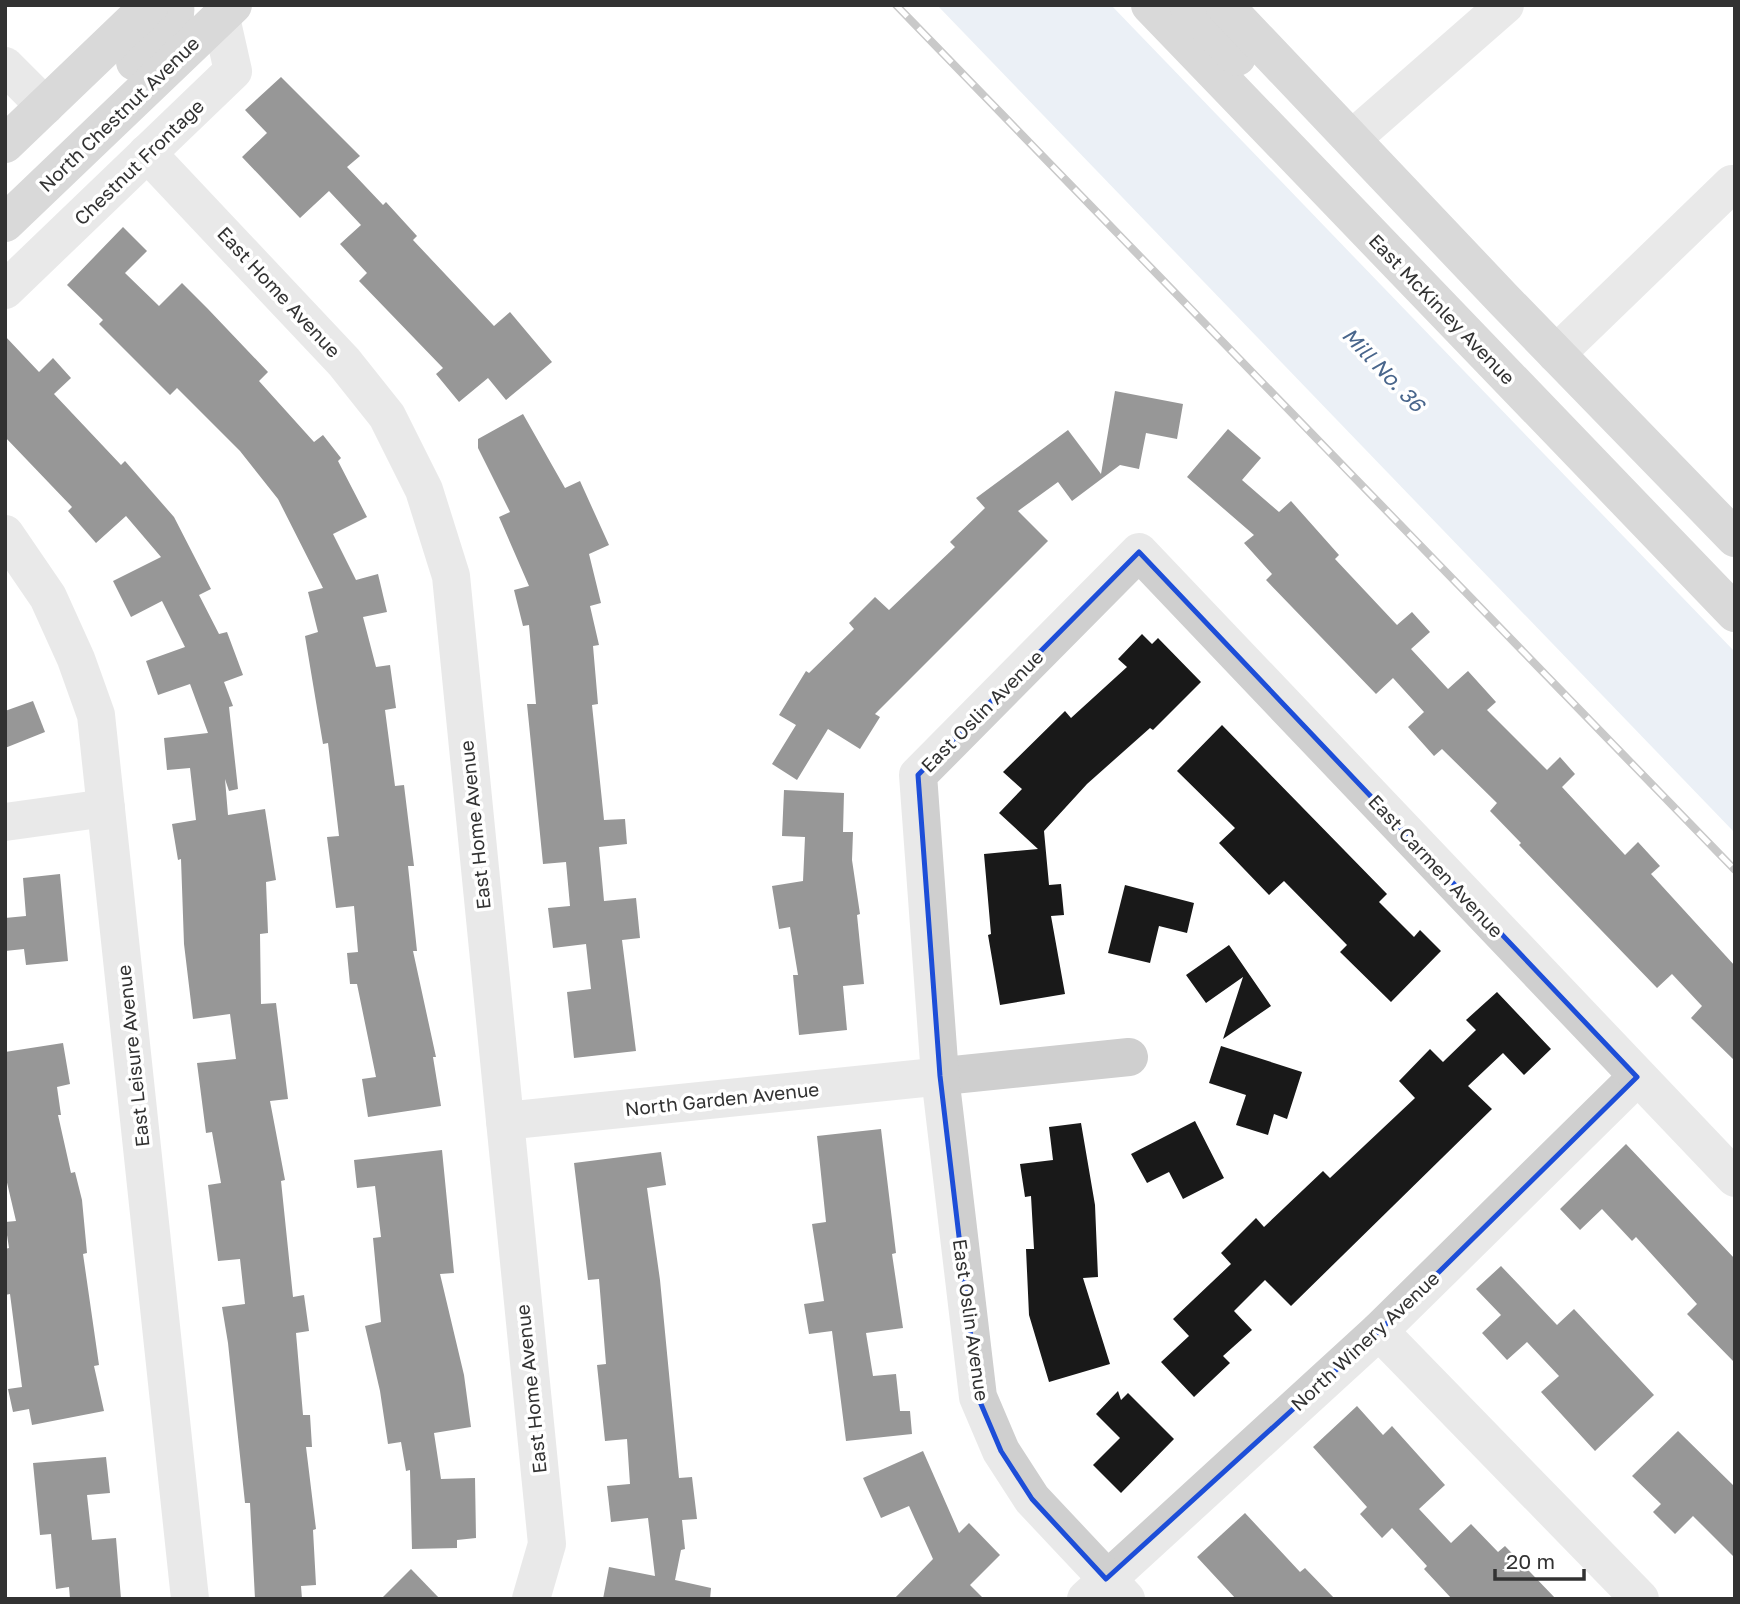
<svg xmlns="http://www.w3.org/2000/svg" width="1740" height="1604" viewBox="0 0 1740 1604" font-family="'Golos Text',sans-serif">
  <style>
    .water { fill: #d2ddea }
    .building { fill: #191919 }
    .lines { fill: none; stroke-linecap: round; stroke-linejoin: round }
    .minor { stroke: #cfcfcf; stroke-width: 38 }
    .major { stroke: #aaa; stroke-width: 38 }
    .rail-casing { stroke: #878787; stroke-width: 8 }
    .rail { stroke: #fff; stroke-width: 5; stroke-dasharray: 16; stroke-linecap: butt }
    .marked { fill: none; stroke: #1d4ed8; stroke-width: 5; stroke-linejoin: round }
    .labels { text-anchor: middle; stroke-width: 7; stroke-linejoin: round; paint-order: stroke }
    .street-label { font-size: 19px; fill: #323232; stroke: #fff }
    .water-label { font-size: 21px; font-style: italic; fill: #49668c; stroke: #fff }
  </style>
  <rect width="100%" height="100%" fill="#fff"/>
  <path class="water" d="M937,5H1111L1735,652V833Z"/>
  <g class="building">
    <path d="M281,77L360,156L347,167L383,205L386,202L417,236L413,240L494,326L510,312L552,362L506,400L488,378L459,402L436,374L443,368L359,281L367,273L340,244L361,225L329,191L300,218L242,157L267,133L245,110Z"/>
    <path d="M123,227L147,251L125,273L159,306L182,283L208,309L268,372L259,381L314,442L323,435L341,458L338,461L367,517L333,534L356,580L378,574L387,612L363,617L376,667L390,665L396,708L385,710L395,786L404,785L408,818L414,866H408L417,951H413L436,1057H433L441,1106L368,1117L362,1079L376,1077L357,984H350L347,953L358,952L354,906L336,908L327,837L339,836L328,743L323,744L305,636L318,632L308,592L323,588L278,499L240,451L177,388L170,395L99,324L103,320L67,285Z"/>
    <path d="M5,336L39,372L53,358L71,378L54,394L121,465L125,461L174,517L211,589L199,595L219,634L227,632L243,675L224,682L233,706L229,707L238,789L229,791L225,779L228,815L265,809L276,880L266,882L268,933L260,934L261,1004L276,1003L288,1099L270,1101L285,1180L281,1181L293,1297L304,1295L309,1331L296,1333L303,1415H310L312,1447H306L316,1529L313,1530L316,1585L301,1586L302,1599H255L250,1503H245L228,1343L222,1307L245,1304L240,1259L218,1261L208,1185L221,1183L212,1132L206,1133L197,1063L236,1059L230,1014L193,1019L184,944L181,859L178,860L172,824L196,820L190,768L167,770L164,738L208,733L190,684L158,695L146,661L185,647L162,601L131,617L113,581L161,557L126,516L96,543L68,511L72,507L5,437Z"/>
    <path d="M1115,391L1183,404L1177,439L1146,433L1139,469L1120,465L1072,501L1058,482L1018,511L1048,541L875,714L880,717L860,749L828,729L797,780L772,764L796,725L779,715L806,671L809,673L854,629L849,623L875,597L889,610L955,547L950,542L985,508L976,498L1068,430L1101,474Z"/>
    <path d="M523,414L565,488L580,481L609,545L589,554L601,603L590,606L599,645L593,646L598,704L592,705L604,820L625,819L627,844L599,847L604,901L636,898L640,938L622,940L636,1051L574,1058L567,992L591,989L586,944L553,948L548,908L570,906L566,862L543,864L527,704H536L529,625L523,626L514,590L529,586L499,517L510,512L478,448V439Z"/>
    <path d="M1228,429L1261,458L1242,480L1279,512L1291,501L1339,555L1335,559L1397,625L1412,612L1430,632L1411,649L1448,689L1468,671L1496,702L1487,710L1547,770L1560,757L1575,774L1562,787L1625,855L1638,842L1660,866L1651,874L1735,966V1061L1691,1018L1702,1006L1672,974L1657,988L1519,845L1521,843L1490,811L1497,803L1442,749L1434,756L1408,727L1424,712L1393,678L1376,694L1266,580L1272,574L1244,543L1254,535L1187,477Z"/>
    <path d="M1142,634L1152,644L1158,638L1201,682L1153,730L1150,728L1087,784L1044,831L1049,885L1061,884L1064,915L1051,916L1065,994L1000,1005L988,935L991,934L984,854L1038,849L999,813L1022,789L1003,772L1065,711L1071,718L1127,667L1118,659Z"/>
    <path d="M33,701L45,732L5,748V711Z"/>
    <path d="M1222,725L1387,894L1379,902L1414,937L1420,930L1441,951L1391,1002L1340,952L1347,945L1284,881L1269,895L1219,843L1235,828L1177,771Z"/>
    <path d="M784,790L844,793L843,832H853L852,860L860,914L857,915L864,984L843,986L847,1030L799,1035L793,975H798L790,927L779,929L772,886L803,881L805,837L782,836Z"/>
    <path d="M60,874L68,961L26,965L24,949L5,951V918L26,916L23,878Z"/>
    <path d="M1125,885L1194,903L1187,933L1159,926L1150,963L1108,953Z"/>
    <path d="M1229,945L1271,1006L1223,1039L1243,977L1206,1003L1186,975Z"/>
    <path d="M1497,992L1551,1049L1524,1075L1503,1053L1468,1086L1492,1109L1291,1306L1265,1280L1234,1311L1252,1330L1223,1356L1230,1363L1194,1397L1161,1362L1189,1336L1173,1319L1231,1264L1221,1253L1256,1218L1264,1227L1323,1171L1330,1178L1415,1098L1399,1081L1430,1049L1443,1062L1476,1030L1466,1020Z"/>
    <path d="M63,1043L70,1084L57,1087L61,1115H58L71,1173L75,1172L82,1200L87,1253L83,1254L99,1365L94,1366L104,1411L32,1425L29,1409L13,1412L8,1389L22,1387L10,1294L5,1295V1249L9,1248L5,1222L16,1221L5,1174V1052Z"/>
    <path d="M1221,1046L1302,1072L1287,1119L1274,1114L1268,1135L1236,1125L1246,1095L1209,1083Z"/>
    <path d="M1195,1121L1224,1178L1183,1199L1169,1172L1147,1183L1131,1154Z"/>
    <path d="M1081,1123L1095,1205L1098,1277L1083,1278L1110,1364L1049,1382L1029,1315L1026,1249H1034L1031,1196L1025,1197L1020,1164L1053,1160L1049,1127Z"/>
    <path d="M881,1129L896,1253L892,1254L903,1328L866,1333L873,1376L896,1374L900,1411H910L912,1434L846,1441L832,1331L809,1334L804,1304L824,1301L812,1224L826,1222L817,1136Z"/>
    <path d="M1626,1144L1735,1259V1363L1687,1314L1697,1304L1636,1237L1632,1241L1602,1209L1580,1230L1560,1209Z"/>
    <path d="M442,1150L454,1273L440,1274L464,1375L471,1427L434,1433L441,1479L475,1478L476,1538L457,1540V1548L412,1549L410,1470L406,1471L401,1442L388,1444L380,1391L365,1326L381,1322L373,1238L381,1237L375,1186L357,1188L354,1160Z"/>
    <path d="M661,1152L666,1185L647,1188L660,1280L679,1478L692,1477L697,1519L682,1520L685,1549L681,1550L675,1580L711,1588L710,1599H603L609,1567L655,1576L648,1518L611,1522L607,1486L630,1484L627,1439L605,1441L597,1365L606,1364L599,1279L588,1280L574,1163Z"/>
    <path d="M1501,1266L1557,1325L1574,1309L1654,1395L1595,1451L1541,1392L1559,1376L1527,1342L1507,1360L1482,1333L1501,1315L1476,1289Z"/>
    <path d="M1118,1391L1121,1400L1128,1393L1174,1439L1121,1493L1093,1465L1120,1438L1096,1414Z"/>
    <path d="M1357,1406L1383,1435L1392,1426L1445,1485L1419,1509L1451,1543L1471,1524L1498,1552L1505,1546L1556,1599H1452L1424,1569L1427,1566L1392,1528L1382,1538L1360,1514L1367,1507L1313,1447Z"/>
    <path d="M1678,1431L1735,1487V1558L1693,1516L1675,1534L1653,1512L1661,1504L1632,1476Z"/>
    <path d="M923,1451L959,1533L969,1523L1000,1555L970,1585L984,1599H894L933,1559L909,1506L881,1518L863,1478Z"/>
    <path d="M106,1457L110,1493L87,1495L92,1540L116,1538L121,1599H70L69,1587L56,1589L51,1534L40,1535L33,1463Z"/>
    <path d="M1245,1513L1300,1572L1305,1568L1335,1599H1236L1197,1557Z"/>
    <path d="M411,1569L440,1599H381Z"/>
  </g>
  <g class="lines">
    <g class="minor">
      <path d="M5,66L45,106"/>
      <path d="M1353,138L1505,5"/>
      <path d="M147,153L344,362L387,416L424,490L451,576L547,1544L531,1599"/>
      <path d="M5,290L233,71L221,18"/>
      <path d="M1556,354L1732,184"/>
      <path d="M5,534L48,597L76,659L96,715L190,1599"/>
      <path d="M5,822L106,808"/>
      <path d="M505,1121L1129,1057"/>
      <path d="M1379,1331L1640,1599"/>
      <path d="M1086,1599L1379,1331L1637,1077"/>
      <path d="M1126,1599L1032,1499L1001,1451L978,1397L940,1076L918,775L1139,552L1735,1178"/>
    </g>
    <g class="major">
      <path d="M1150,5L1735,613"/>
      <path d="M1188,5L1237,57"/>
      <path d="M1224,5L1504,300L1735,538"/>
      <path d="M135,62C151,47 179,30 175,5"/>
      <path d="M5,144L150,5"/>
      <path d="M5,223L233,5"/>
    </g>
    <g class="rail-casing">
      <path id="rail" d="M896,5L1735,870"/>
    </g>
    <use href="#rail" class="rail"/>
  </g>
  <path d="M0 0H1740V1604H0ZM1139,552L1637,1077L1379,1331L1106,1579L1032,1499L1001,1451L978,1397L940,1076L918,775Z" fill="#fff" fill-opacity=".55" fill-rule="evenodd"/>
  <path class="marked" d="M1139,552L1637,1077L1379,1331L1106,1579L1032,1499L1001,1451L978,1397L940,1076L918,775Z"/>
  <g class="labels">
    <g class="street-label">
      <text transform="translate(119 114) rotate(-44)" y="7">North Chestnut Avenue</text>
      <text transform="translate(139 162) rotate(-44)" y="7">Chestnut Frontage</text>
      <text transform="translate(279 292) rotate(47)" y="7">East Home Avenue</text>
      <text transform="translate(1442 309) rotate(46)" y="7">East McKinley Avenue</text>
      <text transform="translate(982 711) rotate(-45)" y="7">East Oslin Avenue</text>
      <text transform="translate(475 825) rotate(-96)" y="7">East Home Avenue</text>
      <text transform="translate(1436 866) rotate(47)" y="7">East Carmen Avenue</text>
      <text transform="translate(133 1056) rotate(-96)" y="7">East Leisure Avenue</text>
      <text transform="translate(722 1099) rotate(-6)" y="7">North Garden Avenue</text>
      <text transform="translate(971 1320) rotate(82)" y="7">East Oslin Avenue</text>
      <text transform="translate(1365 1341) rotate(-43)" y="7">North Winery Avenue</text>
      <text transform="translate(531 1389) rotate(-96)" y="7">East Home Avenue</text>
    </g>
    <g class="water-label">
      <text transform="translate(1383 370) rotate(46)" y="7">Mill No. 36</text>
    </g>
  </g>
  <rect width="1740" height="1604" fill="none" stroke="#323232" stroke-width="14"/>
  <path d="M1495 1569v10h89v-10" fill="none" stroke="#323232" stroke-width="3.5"/>
  <text x="1506" y="1569" font-size="21" fill="#323232" stroke="#ffffff" stroke-width="5" paint-order="stroke">20 m</text>
</svg>
